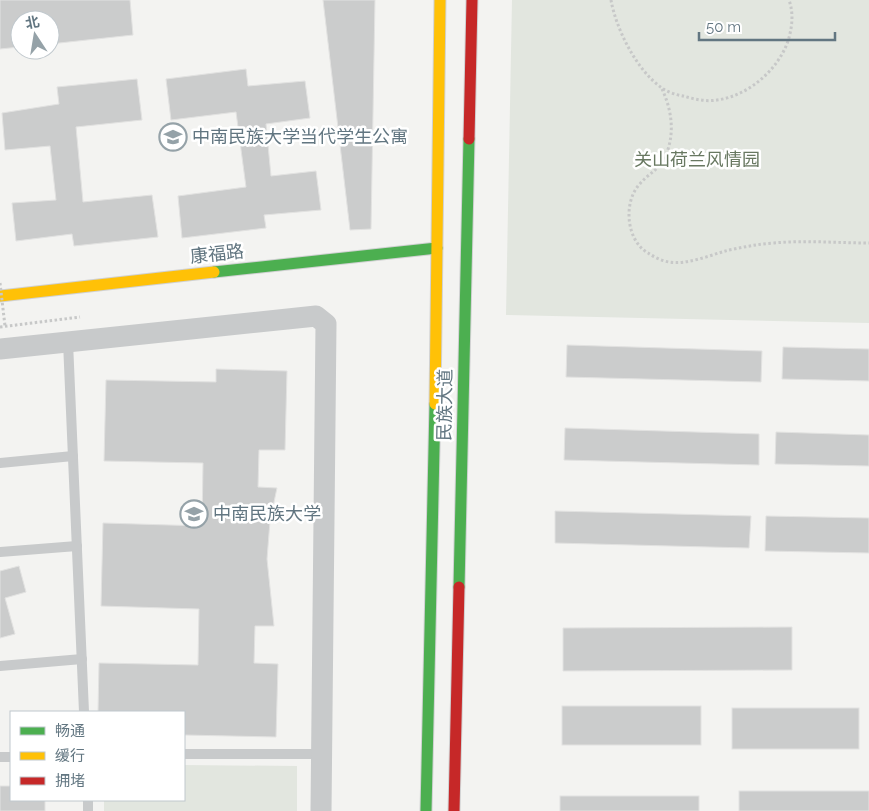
<svg xmlns="http://www.w3.org/2000/svg" width="869" height="811" viewBox="0 0 869 811" font-family="Raleway,'Noto Sans SC',sans-serif">
  <style>
    .green { fill: #e2e6df }
    .building { fill: #cbcccc; stroke: #e2e2e1 }
    .lines { fill: none; stroke-linecap: round; stroke-linejoin: round }
    .fast-casing { stroke: #d0d1d2; stroke-width: 13 }
    .slow-casing { stroke: #d0d1d2; stroke-width: 13 }
    .jam-casing { stroke: #d0d1d2; stroke-width: 13 }
    .path { stroke: #c7c8c8; stroke-width: 3; stroke-dasharray: 2.5 2.5; stroke-linecap: butt }
    .lane { stroke: #c8cacb; stroke-width: 10 }
    .street { stroke: #c8cacb; stroke-width: 21 }
    .fast { stroke: #4caf50; stroke-width: 11 }
    .slow { stroke: #ffc107; stroke-width: 11 }
    .jam { stroke: #c62828; stroke-width: 11 }
    .path-bridge { stroke: #c7c8c8; stroke-width: 3; stroke-dasharray: 2.5 2.5; stroke-linecap: butt }
    .labels { text-anchor: middle; stroke-width: 5; stroke-linejoin: round; paint-order: stroke }
    .poi-label { font-size: 18px; fill: #627681; stroke: #fff; text-anchor: start }
    .park-label { font-size: 18px; fill: #687861; stroke: #fff }
    .street-label { font-size: 18px; fill: #627681; stroke: #fff }
  </style>
  <rect width="100%" height="100%" fill="#f3f3f1"/>
  <g class="green">
    <path d="M512,0H869V323L506,315Z"/>
    <path d="M184,765L297,766V811H104V800H184Z"/>
  </g>
  <g class="building">
    <path d="M0,0H130L133,35L50,44V20H20V47L0,49Z"/>
    <path d="M323,0H375L371,229L350,230Z"/>
    <path d="M246,69L248,86L305,81L310,118L266,124L271,176L316,171L321,210L264,215L266,228L182,238L178,196L246,187L236,112L171,120L166,79Z"/>
    <path d="M137,79L142,120L76,127L83,202L152,195L158,237L74,246L72,234L16,241L12,203L56,200L50,146L5,150L2,113L59,104L57,87Z"/>
    <path d="M567,345L762,351L761,382L566,377Z"/>
    <path d="M783,347L869,349V381L782,379Z"/>
    <path d="M216,369L287,371L285,450H259L258,487L277,488L270,521L267,559L274,626H255L254,663L278,664L276,737L184,735V712H98L99,663L198,665L199,609L101,606L103,523L202,526L203,463L104,461L106,380L216,382Z"/>
    <path d="M565,428L759,434V465L564,460Z"/>
    <path d="M776,432L869,435V466L775,464Z"/>
    <path d="M555,511L751,516L749,548L555,543Z"/>
    <path d="M766,516L869,518V553L765,551Z"/>
    <path d="M19,566L26,592L5,598L15,634L0,638V571Z"/>
    <path d="M792,627V670L563,671V628Z"/>
    <rect x="562" y="706" width="139" height="39"/>
    <rect x="732" y="708" width="127" height="41"/>
    <path d="M0,786H11V800H45V811H0Z"/>
    <rect x="739" y="791" width="130" height="20"/>
    <rect x="560" y="796" width="139" height="15"/>
  </g>
  <g class="lines">
    <g class="fast-casing">
      <g id="fast">
        <path d="M214,272L437,248"/>
        <path d="M459,587L469,139"/>
        <path d="M426,811L435,404"/>
      </g>
    </g>
    <g class="slow-casing">
      <g id="slow">
        <path d="M0,296L214,272"/>
        <path d="M435,404L440,0"/>
      </g>
    </g>
    <g class="jam-casing">
      <g id="jam">
        <path d="M469,139L472,0"/>
        <path d="M454,811L459,587"/>
      </g>
    </g>
    <g class="path">
      <path d="M611,0C616,29 637,71 662,88C667,92 677,95 683,96C694,99 706,102 717,100C748,96 778,70 788,41C792,28 794,14 789,0"/>
      <path d="M662,89C671,108 675,131 667,152C659,172 650,171 638,186C623,205 627,241 648,253C654,257 662,261 669,262C688,265 710,255 729,250C744,247 758,244 774,243C805,240 837,243 869,243"/>
      <path d="M0,327L80,317"/>
    </g>
    <g class="lane">
      <path d="M68,342L84,712"/>
      <path d="M0,463L73,456"/>
      <path d="M0,552L77,546"/>
      <path d="M0,666L82,659"/>
      <path d="M184,754H322"/>
      <path d="M0,757H11"/>
      <path d="M88,800V811"/>
    </g>
    <path class="street" d="M0,349L316,316L326,324L321,811"/>
    <use href="#fast" class="fast"/>
    <use href="#slow" class="slow"/>
    <use href="#jam" class="jam"/>
    <path class="path-bridge" d="M0,283L5,326"/>
  </g>
  <defs>
    <g id="university-ring" transform="scale(1.4375)"><circle r="9.5" fill="#fff" stroke="#95a2a8" stroke-width="1.5"/><path d="M0-5L7-2L0 1L-7-2ZM-4 1L0 2.5L4 1V4Q0 6-4 4Z" fill="#95a2a8"/></g>
  </defs>
  <g fill-rule="evenodd">
    <use href="#university-ring" x="173" y="137"/>
    <use href="#university-ring" x="194" y="514"/>
  </g>
  <g class="labels">
    <g class="poi-label">
      <text x="192" y="143">中南民族大学当代学生公寓</text>
      <text x="213" y="520">中南民族大学</text>
    </g>
    <g class="park-label">
      <text x="697" y="166">关山荷兰风情园</text>
    </g>
    <g class="street-label">
      <text transform="translate(217 254) rotate(-6)" y="6">康福路</text>
      <text transform="translate(445 405) rotate(-89)" y="6">民族大道</text>
    </g>
  </g>
  <rect x="10" y="711" width="175" height="90" fill="#ffffff" stroke="#c0c8cd"/>
  <rect x="20" y="727" width="25" height="8" fill="#4caf50" stroke="#c0c8cd"/>
  <text x="55" y="736" font-size="15" fill="#627681">畅通</text>
  <rect x="20" y="752" width="25" height="8" fill="#ffc107" stroke="#c0c8cd"/>
  <text x="55" y="761" font-size="15" fill="#627681">缓行</text>
  <rect x="20" y="777" width="25" height="8" fill="#c62828" stroke="#c0c8cd"/>
  <text x="55" y="786" font-size="15" fill="#627681">拥堵</text>
  <g transform="translate(35 35) rotate(348)"><circle r="24" fill="#ffffff" stroke="#c0c8cd"/>
  <path d="M0-4L9 19L0 12L-9 19Z" fill="#95a2a8"/>
  <text y="-8" font-size="14" font-weight="bold" text-anchor="middle" fill="#627681">北</text>
  </g>
  <path d="M699 32v8h136v-8" fill="none" stroke="#627681" stroke-width="2.5"/>
  <text x="706" y="32" font-size="15" fill="#627681" stroke="#ffffff" stroke-width="4" paint-order="stroke">50 m</text>
</svg>
